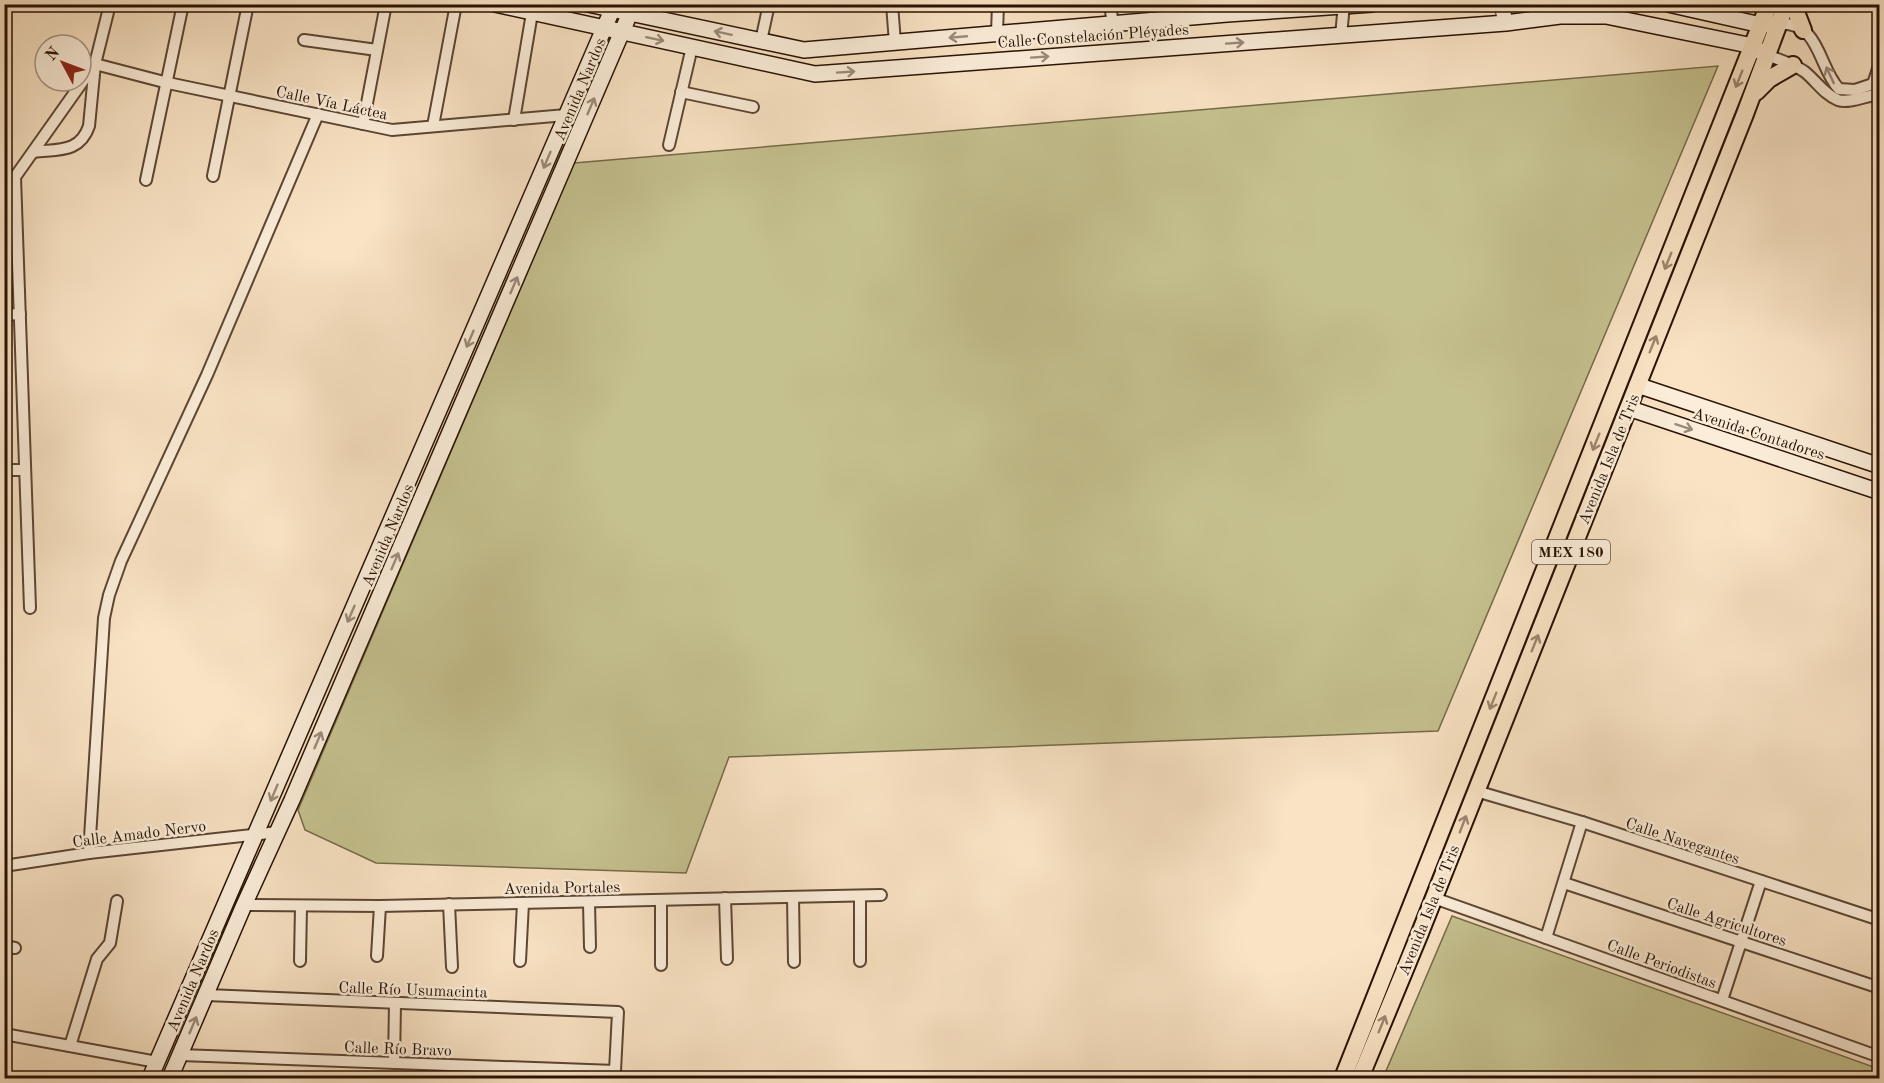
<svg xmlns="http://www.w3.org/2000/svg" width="1884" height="1083" viewBox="0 0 1884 1083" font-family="'Old Standard TT',serif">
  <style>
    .green { fill: #c5c18f; stroke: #766a4a; stroke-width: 1.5 }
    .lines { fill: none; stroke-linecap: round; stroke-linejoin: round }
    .minor-casing { stroke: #5c4634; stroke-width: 14 }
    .tertiary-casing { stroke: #5c4634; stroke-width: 16 }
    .secondary-casing { stroke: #281204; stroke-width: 18 }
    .primary-casing { stroke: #281204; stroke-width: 20 }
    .minor { stroke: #fbedd9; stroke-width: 10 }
    .tertiary { stroke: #fbedd9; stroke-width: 14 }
    .secondary { stroke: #fbedd9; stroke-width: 15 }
    .primary { stroke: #f9e3c4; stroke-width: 16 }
    .oneway { stroke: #9c8a79 }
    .oneway2 { stroke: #9b856e }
    .labels { text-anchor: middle; stroke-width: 5; stroke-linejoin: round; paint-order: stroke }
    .shield { fill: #fbedd9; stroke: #675444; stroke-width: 1.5 }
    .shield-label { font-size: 15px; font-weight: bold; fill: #281204 }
    .street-label { font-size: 16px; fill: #281204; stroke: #fbedd9 }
  </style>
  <rect width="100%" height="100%" fill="#f9e3c4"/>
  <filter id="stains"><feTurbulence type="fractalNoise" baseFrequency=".00333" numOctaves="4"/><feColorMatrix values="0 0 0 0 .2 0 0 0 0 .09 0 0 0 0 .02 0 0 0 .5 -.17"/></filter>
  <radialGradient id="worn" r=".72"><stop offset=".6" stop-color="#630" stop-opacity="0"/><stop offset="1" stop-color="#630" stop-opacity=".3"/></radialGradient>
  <g class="green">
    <path d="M1718,66L1438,731L729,757L686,873L376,863L305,830L298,810L574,163Z"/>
    <path d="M1452,916L1879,1069V1078H1383Z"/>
  </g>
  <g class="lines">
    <g class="minor-casing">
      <g id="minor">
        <path d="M892,4L895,43"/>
        <path d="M1110,4L1113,25"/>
        <path d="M1779,24C1820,21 1818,67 1839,89L1855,90L1873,84L1880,85"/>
        <path d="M997,33L998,4"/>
        <path d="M1341,36L1344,4"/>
        <path d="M304,40L377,50"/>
        <path d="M761,41L769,4"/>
        <path d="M1767,55C1779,60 1794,64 1805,72C1816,81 1825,95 1838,100C1850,104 1867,95 1880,94"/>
        <path d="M1873,84L1880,63"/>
        <path d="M681,92L753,107"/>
        <path d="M514,120L532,13"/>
        <path d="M363,124L386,4"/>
        <path d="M433,126L456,4"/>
        <path d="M669,145L692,47"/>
        <path d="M34,152C58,149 80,153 89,126L95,64L110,4"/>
        <path d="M213,176L248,4"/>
        <path d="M146,180L183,4"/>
        <path d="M4,315L20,314"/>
        <path d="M4,470H25"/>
        <path d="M30,608L15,177L95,64L168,83L392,130L566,115"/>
        <path d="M1476,791L1582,822L1880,920"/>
        <path d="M89,853L104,618L109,595L121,561L207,375L318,114"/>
        <path d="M4,866L89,853L278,832"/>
        <path d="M1564,883L1880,988"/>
        <path d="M860,896V961"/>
        <path d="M793,897L794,962"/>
        <path d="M725,898L727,959"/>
        <path d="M1434,898L1880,1057"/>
        <path d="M589,903L590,947"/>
        <path d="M449,904L452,967"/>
        <path d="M244,905L380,906L881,895"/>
        <path d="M1546,938L1582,822"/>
        <path d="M4,946L15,948"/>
        <path d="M377,956L380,906"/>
        <path d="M300,961L301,906"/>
        <path d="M520,961L523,903"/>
        <path d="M661,965V900"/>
        <path d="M1722,1000L1761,881"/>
        <path d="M4,1034L157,1062"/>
        <path d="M70,1046L97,959L110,943L117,901"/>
        <path d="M180,1055L615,1071L618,1012L206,995"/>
        <path d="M394,1063L395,1003"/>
      </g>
    </g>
    <g class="tertiary-casing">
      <path id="tertiary" d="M1501,4L1506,23"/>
    </g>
    <g class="secondary-casing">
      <g id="secondary">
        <path d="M495,4L815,74L1506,23L1560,16H1606L1753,46L1761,52"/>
        <path d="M588,4L804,50L1227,14L1372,4"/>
        <path d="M1668,4L1761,25L1773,24"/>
        <path d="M1637,385L1880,466"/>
        <path d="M1628,408L1880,492"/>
        <path d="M150,1078L612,10"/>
        <path d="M170,1078L244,905L292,800L630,13"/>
      </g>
    </g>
    <g class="primary-casing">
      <g id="primary">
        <path d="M1793,4L1803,30"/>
        <path d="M1756,92L1769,79L1793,65"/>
        <path d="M1343,1078L1769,4"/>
        <path d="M1360,1078L1420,933L1745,114L1786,4"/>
      </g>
    </g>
    <use href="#minor" class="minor"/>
    <use href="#tertiary" class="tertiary"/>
    <use href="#secondary" class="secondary"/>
    <use href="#primary" class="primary"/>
  </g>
  <defs><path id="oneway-shaft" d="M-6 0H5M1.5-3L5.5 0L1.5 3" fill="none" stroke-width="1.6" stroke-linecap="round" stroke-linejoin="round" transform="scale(1.5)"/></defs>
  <g class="oneway">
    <use href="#oneway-shaft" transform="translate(723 33) rotate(-168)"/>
    <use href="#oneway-shaft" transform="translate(958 37) rotate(175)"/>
    <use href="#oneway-shaft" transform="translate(655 39) rotate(12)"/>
    <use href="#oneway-shaft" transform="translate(1235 43) rotate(-4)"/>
    <use href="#oneway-shaft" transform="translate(1040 57) rotate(-4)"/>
    <use href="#oneway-shaft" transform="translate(846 72) rotate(-4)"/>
    <use href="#oneway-shaft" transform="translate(1830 75) rotate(-115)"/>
    <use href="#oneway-shaft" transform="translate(591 106) rotate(-67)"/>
    <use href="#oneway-shaft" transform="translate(547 160) rotate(113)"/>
    <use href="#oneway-shaft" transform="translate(514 285) rotate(-67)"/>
    <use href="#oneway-shaft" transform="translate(470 339) rotate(113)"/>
    <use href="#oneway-shaft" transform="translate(1684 427) rotate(18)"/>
    <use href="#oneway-shaft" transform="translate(395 561) rotate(-67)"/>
    <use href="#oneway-shaft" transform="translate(351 614) rotate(113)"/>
    <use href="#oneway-shaft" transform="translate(318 740) rotate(-67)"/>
    <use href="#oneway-shaft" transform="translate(274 793) rotate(113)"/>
    <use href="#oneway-shaft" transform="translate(193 1025) rotate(-67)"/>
  </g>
  <g class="oneway2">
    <use href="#oneway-shaft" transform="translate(1739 79) rotate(112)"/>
    <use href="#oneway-shaft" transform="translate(1668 261) rotate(112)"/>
    <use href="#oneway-shaft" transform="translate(1653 344) rotate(-68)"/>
    <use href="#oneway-shaft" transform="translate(1596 442) rotate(112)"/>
    <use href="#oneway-shaft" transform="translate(1535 643) rotate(-68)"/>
    <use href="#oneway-shaft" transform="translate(1493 701) rotate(112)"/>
    <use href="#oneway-shaft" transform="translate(1463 824) rotate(-69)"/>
    <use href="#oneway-shaft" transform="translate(1382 1024) rotate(-68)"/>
  </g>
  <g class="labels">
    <rect class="shield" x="1532" y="540" width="78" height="24" rx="4.5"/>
    <g class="shield-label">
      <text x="1571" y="557">MEX 180</text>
    </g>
    <g class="street-label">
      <text transform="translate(1093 35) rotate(-4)" y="6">Calle Constelación Pléyades</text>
      <text transform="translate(579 89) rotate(-67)" y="6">Avenida Nardos</text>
      <text transform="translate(332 102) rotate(12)" y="6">Calle Vía Láctea</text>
      <text transform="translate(1759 433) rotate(18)" y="6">Avenida Contadores</text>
      <text transform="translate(1608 459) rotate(-68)" y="6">Avenida Isla de Tris</text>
      <text transform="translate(387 535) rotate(-67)" y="6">Avenida Nardos</text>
      <text transform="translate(139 833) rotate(-7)" y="6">Calle Amado Nervo</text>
      <text transform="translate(1683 840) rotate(18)" y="6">Calle Navegantes</text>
      <text transform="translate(562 887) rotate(-1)" y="6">Avenida Portales</text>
      <text transform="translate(1428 910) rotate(-68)" y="6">Avenida Isla de Tris</text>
      <text transform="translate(1727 921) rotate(18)" y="6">Calle Agricultores</text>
      <text transform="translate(1662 963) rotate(20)" y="6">Calle Periodistas</text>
      <text transform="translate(192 980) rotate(-67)" y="6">Avenida Nardos</text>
      <text transform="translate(413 989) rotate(2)" y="6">Calle Río Usumacinta</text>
      <text transform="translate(398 1048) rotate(2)" y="6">Calle Río Bravo</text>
    </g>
  </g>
  <rect width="1884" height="1083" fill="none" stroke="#f9e3c4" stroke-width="24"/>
  <rect x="6" y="6" width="1872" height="1071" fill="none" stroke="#281204" stroke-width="3"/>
  <rect x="12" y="12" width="1860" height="1059" fill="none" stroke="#281204" stroke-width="1.5"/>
  <g transform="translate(63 63) rotate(311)"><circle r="28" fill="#fbedd9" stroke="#a79584" stroke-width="1.5"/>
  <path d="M0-4.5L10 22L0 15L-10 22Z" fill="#8f2418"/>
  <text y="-9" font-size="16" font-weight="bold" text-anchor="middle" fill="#281204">N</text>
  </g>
  <rect width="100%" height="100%" filter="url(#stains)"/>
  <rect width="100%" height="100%" fill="url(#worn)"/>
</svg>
